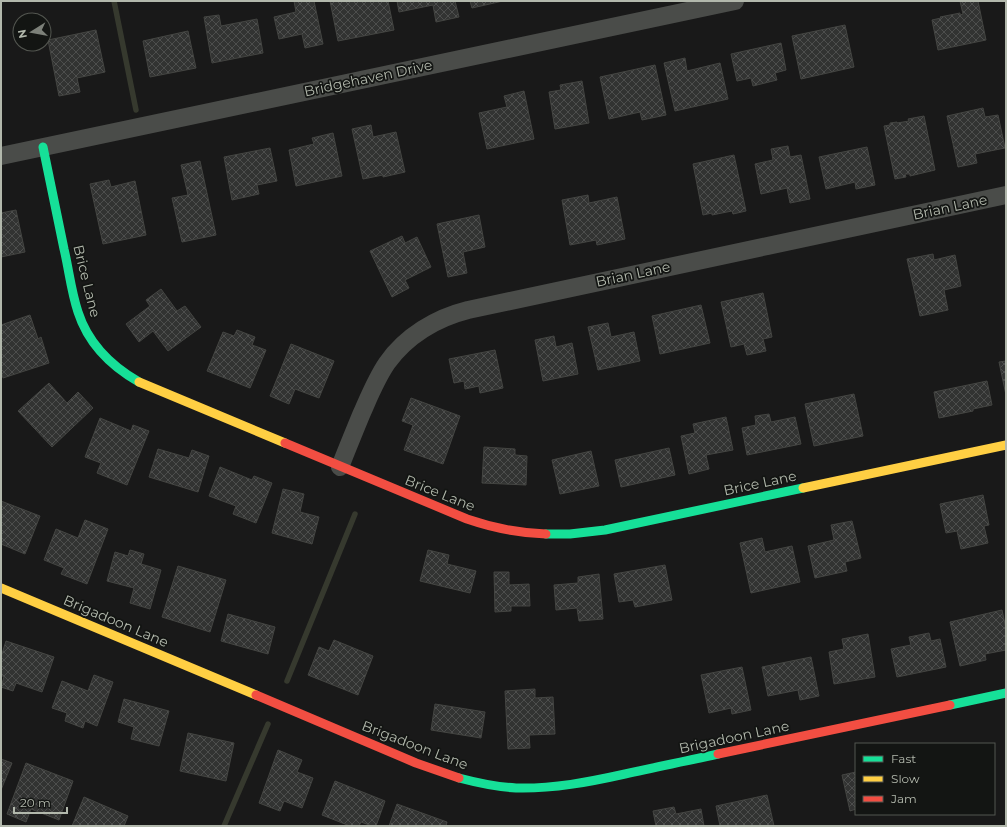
<svg xmlns="http://www.w3.org/2000/svg" width="1007" height="827" viewBox="0 0 1007 827" font-family="Montserrat,sans-serif">
  <style>
    .lines { fill: none; stroke-linecap: round; stroke-linejoin: round }
    .stream { stroke: #36392e; stroke-width: 5.5 }
    .building { fill: url(#building-cross-hatch); stroke: #444542 }
    .street { stroke: #4a4c49; stroke-width: 18 }
    .fast { stroke: #16e098; stroke-width: 9 }
    .slow { stroke: #ffcf43; stroke-width: 9 }
    .jam { stroke: #f24e42; stroke-width: 9 }
    .labels { text-anchor: middle; stroke-width: 3.5; stroke-linejoin: round; paint-order: stroke }
    .street-label { font-size: 14px; fill: #b2b8ac; stroke: #131513 }
  </style>
  <defs>
    <pattern id="building-cross-hatch" width="8" height="8" patternUnits="userSpaceOnUse"><rect width="8" height="8" fill="#323332"/><path d="M0 0l8 8M0 8l8-8" fill="none" stroke="#4d4e4d"/></pattern>
  </defs>
  <rect width="100%" height="100%" fill="#191919"/>
  <g class="lines">
    <g class="stream">
      <path d="M114,1L136,110"/>
      <path d="M287,681L355,514"/>
      <path d="M224,826L268,724"/>
    </g>
  </g>
  <g class="building">
    <path d="M294,1H314L323,44L305,48L302,34L279,39L274,17L296,12Z"/>
    <path d="M330,1H388L394,30L338,41Z"/>
    <path d="M397,1H455L459,17L436,22L433,5L399,12Z"/>
    <path d="M470,1H503L472,8Z"/>
    <path d="M960,1H978L986,40L938,50L932,20L941,18L940,17L960,13V15L963,14Z"/>
    <path d="M219,15L221,26L257,19L263,53L212,63L204,17Z"/>
    <path d="M845,25L854,67L801,79L792,36Z"/>
    <path d="M96,30L105,72L77,78L80,92L59,96L48,40Z"/>
    <path d="M188,31L196,68L150,77L143,41Z"/>
    <path d="M781,43L786,70L775,73L777,80L753,86L751,78L737,81L731,54Z"/>
    <path d="M685,58L687,71L720,63L728,99L675,111L664,63Z"/>
    <path d="M655,65L666,115L642,120L640,112L609,119L600,77Z"/>
    <path d="M582,81L589,123L555,129L549,92L561,90L560,85Z"/>
    <path d="M524,91L534,139L487,149L479,113L507,107L504,96Z"/>
    <path d="M983,108L985,117L998,115L1005,148L975,154L977,163L958,167L947,116Z"/>
    <path d="M924,116L935,170L910,176V174H905L906,177L895,179L884,126L890,125V123L897,122V123L909,121L908,119Z"/>
    <path d="M371,125L373,137L396,132L405,172L383,177V175L363,179L352,129Z"/>
    <path d="M333,133L342,176L296,186L289,150L314,144L312,138Z"/>
    <path d="M788,146L790,157L801,155L810,199L790,203L787,188L761,194L755,164L773,160L771,149Z"/>
    <path d="M867,147L875,185L856,189L855,182L826,189L819,157Z"/>
    <path d="M270,148L277,181L257,185L259,194L232,200L224,157Z"/>
    <path d="M734,155L746,211L733,214L732,211L712,215V213L703,215L693,164Z"/>
    <path d="M200,161L216,235L182,242L172,198L188,195L181,165Z"/>
    <path d="M109,180L111,187L135,181L146,235L103,244L90,184Z"/>
    <path d="M588,195L589,203L617,197L625,239L597,245L596,240L570,245L562,200Z"/>
    <path d="M16,210L25,252L1,257V213Z"/>
    <path d="M479,215L485,247L463,252L467,273L448,277L437,224Z"/>
    <path d="M402,236L405,243L417,237L431,267L405,280L409,288L392,297L370,251Z"/>
    <path d="M933,254L934,260L955,255L961,286L944,290L948,310L920,316L907,259Z"/>
    <path d="M161,289L177,311L185,306L201,327L168,351L153,331L139,342L126,324L150,306L146,300Z"/>
    <path d="M763,293L772,337L763,339L766,351L747,355L744,344L731,347L721,302Z"/>
    <path d="M701,305L710,343L660,354L652,316Z"/>
    <path d="M30,315L38,339L41,337L49,363L3,378L1,371V325Z"/>
    <path d="M608,323L611,337L634,332L640,361L598,370L588,327Z"/>
    <path d="M237,330L255,337L252,345L266,350L250,388L207,371L223,332L234,336Z"/>
    <path d="M554,336L556,347L572,343L578,374L543,381L535,340Z"/>
    <path d="M291,344L334,361L319,398L295,389L289,404L270,396Z"/>
    <path d="M495,350L503,388L480,393L479,386L465,389L464,381L454,383L449,359Z"/>
    <path d="M1006,361V395L999,362Z"/>
    <path d="M987,381L992,405L973,409V411L939,418L934,392Z"/>
    <path d="M49,383L67,403L78,392L93,408L52,447L18,411Z"/>
    <path d="M854,394L863,436L814,446L805,404Z"/>
    <path d="M411,398L460,416L443,464L404,450L413,425L402,421Z"/>
    <path d="M769,414L771,422L795,417L801,444L747,455L742,428L756,425L755,416Z"/>
    <path d="M726,417L733,450L706,455L709,469L689,474L681,436L695,433L693,424Z"/>
    <path d="M100,418L131,431L133,425L149,431L127,485L97,473L101,463L85,457Z"/>
    <path d="M484,447L515,449V455L527,456L526,485L482,483Z"/>
    <path d="M669,448L675,475L621,487L615,460Z"/>
    <path d="M158,449L189,458L192,450L209,456L198,492L149,477Z"/>
    <path d="M591,451L599,486L560,494L552,460Z"/>
    <path d="M220,467L252,480L254,476L272,483L256,523L233,514L236,506L209,496Z"/>
    <path d="M283,489L304,494L300,512L319,517L312,544L272,533Z"/>
    <path d="M983,495L989,525L984,526L988,543L961,549L957,531L946,533L940,504Z"/>
    <path d="M1,501L40,516L25,554L1,544Z"/>
    <path d="M85,520L108,529L87,584L61,574L64,568L44,560L56,529L78,538Z"/>
    <path d="M852,521L861,558L845,562L847,571L815,578L808,546L834,540L831,525Z"/>
    <path d="M762,538L765,552L792,546L800,582L751,593L740,543Z"/>
    <path d="M130,550L144,554L141,564L161,570L150,609L130,603L134,588L107,581L115,552L128,556Z"/>
    <path d="M428,550L449,555L447,564L476,571L470,593L420,581Z"/>
    <path d="M665,565L672,600L635,607L633,600L619,602L614,574Z"/>
    <path d="M178,566L226,580L210,632L162,617Z"/>
    <path d="M494,572H509V585L529,584L530,606H511V611L495,612Z"/>
    <path d="M599,574L603,619L579,621L577,608L556,610L554,585L578,583V577Z"/>
    <path d="M1002,610L1006,629V650L985,654L986,660L960,666L950,622Z"/>
    <path d="M228,614L275,627L268,654L221,641Z"/>
    <path d="M929,633L931,641L940,639L946,667L897,677L891,649L911,645L909,637Z"/>
    <path d="M868,634L875,677L834,684L829,652L844,649L842,639Z"/>
    <path d="M334,640L373,656L358,695L308,675L319,647L329,651Z"/>
    <path d="M6,641L54,657L42,692L16,683L13,691L1,687L4,677L1,675V657Z"/>
    <path d="M811,657L819,696L800,700L798,690L768,696L762,667Z"/>
    <path d="M742,667L751,710L732,714L731,708L709,713L701,675Z"/>
    <path d="M94,675L113,682L97,726L85,721L83,728L65,721L67,713L52,708L62,681L88,691Z"/>
    <path d="M535,689V698L553,697L555,734L529,735L530,748L508,749L505,691Z"/>
    <path d="M124,699L169,711L159,746L131,739L134,727L118,722Z"/>
    <path d="M435,704L485,712L481,738L431,730Z"/>
    <path d="M188,733L234,743L226,781L180,771Z"/>
    <path d="M278,750L302,760L297,772L313,778L302,808L284,801L280,811L259,803Z"/>
    <path d="M1,759L12,763L1,790Z"/>
    <path d="M26,763L73,781L59,820L31,809L26,822L7,814Z"/>
    <path d="M856,772V809L850,811L842,775Z"/>
    <path d="M335,781L385,801L376,826H372L361,822L359,826H350L322,815Z"/>
    <path d="M767,795L774,826H720L716,806Z"/>
    <path d="M84,797L128,816L124,826H72Z"/>
    <path d="M397,804L447,822L446,826H389Z"/>
    <path d="M674,807L676,814L701,809L704,826H656L653,811Z"/>
  </g>
  <g class="lines">
    <g class="street">
      <path d="M1,156L735,1"/>
      <path d="M340,467C347,449 354,432 361,415C369,397 376,379 387,363C406,336 436,318 468,310L1006,195"/>
    </g>
    <g class="fast">
      <path d="M43,147C50,181 57,215 64,249C69,270 71,291 78,312C88,343 111,366 139,382"/>
      <path d="M546,534H570L605,530L803,488"/>
      <path d="M950,705L1006,693"/>
      <path d="M459,778C478,783 497,787 516,788C553,789 589,782 625,774C656,767 687,761 718,754"/>
    </g>
    <g class="slow">
      <path d="M139,382L285,443"/>
      <path d="M803,488L1006,445"/>
      <path d="M1,588L256,695"/>
    </g>
    <g class="jam">
      <path d="M285,443L467,519C493,528 518,533 546,534"/>
      <path d="M256,695L416,763L459,778"/>
      <path d="M718,754L950,705"/>
    </g>
  </g>
  <g class="labels">
    <g class="street-label">
      <text transform="translate(368 78) rotate(-12)" y="5">Bridgehaven Drive</text>
      <text transform="translate(950 207) rotate(-12)" y="5">Brian Lane</text>
      <text transform="translate(633 274) rotate(-12)" y="5">Brian Lane</text>
      <text transform="translate(87 281) rotate(76)" y="5">Brice Lane</text>
      <text transform="translate(760 483) rotate(-12)" y="5">Brice Lane</text>
      <text transform="translate(440 493) rotate(22)" y="5">Brice Lane</text>
      <text transform="translate(116 621) rotate(23)" y="5">Brigadoon Lane</text>
      <text transform="translate(734 737) rotate(-12)" y="5">Brigadoon Lane</text>
      <text transform="translate(415 745) rotate(21)" y="5">Brigadoon Lane</text>
    </g>
  </g>
  <rect width="1007" height="827" fill="none" stroke="#b2b8ac" stroke-width="4"/>
  <rect x="855" y="743" width="140" height="72" fill="#131513" stroke="#535650"/>
  <rect x="863" y="756" width="20" height="6" fill="#16e098" stroke="#535650"/>
  <text x="891" y="763" font-size="12" fill="#b2b8ac">Fast</text>
  <rect x="863" y="776" width="20" height="6" fill="#ffcf43" stroke="#535650"/>
  <text x="891" y="783" font-size="12" fill="#b2b8ac">Slow</text>
  <rect x="863" y="796" width="20" height="6" fill="#f24e42" stroke="#535650"/>
  <text x="891" y="803" font-size="12" fill="#b2b8ac">Jam</text>
  <g transform="translate(32 32) rotate(259)"><circle r="19" fill="#131513" stroke="#535650"/>
  <path d="M0-3L7 15L0 10L-7 15Z" fill="#7c8079"/>
  <text y="-6" font-size="11" font-weight="bold" text-anchor="middle" fill="#b2b8ac">N</text>
  </g>
  <path d="M14 807v6h53v-6" fill="none" stroke="#b2b8ac" stroke-width="2"/>
  <text x="20" y="807" font-size="12" fill="#b2b8ac" stroke="#131513" stroke-width="3" paint-order="stroke">20 m</text>
</svg>
